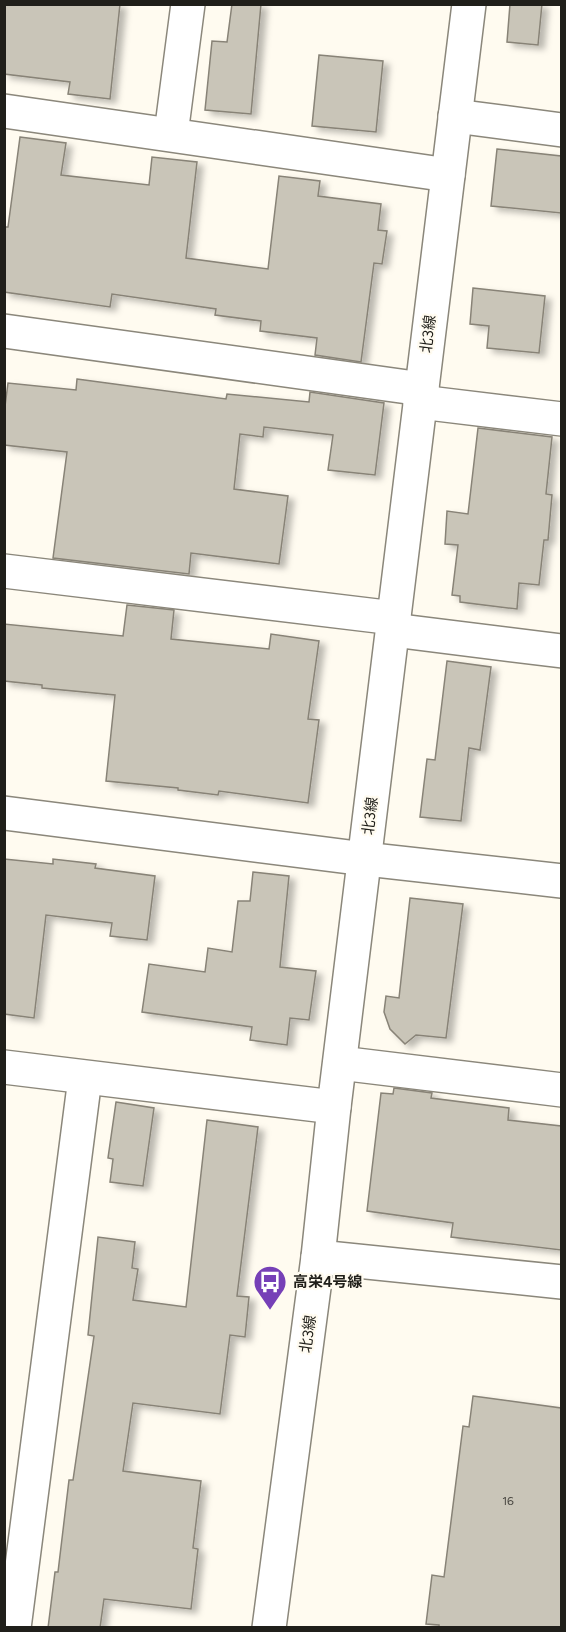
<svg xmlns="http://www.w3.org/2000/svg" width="566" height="1632" viewBox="0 0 566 1632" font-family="Figtree,'Noto Sans JP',sans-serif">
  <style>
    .building { fill: #c9c5b8; stroke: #888377; stroke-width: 1.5; filter: url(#shadow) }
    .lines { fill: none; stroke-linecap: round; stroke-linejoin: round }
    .minor-casing { stroke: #8b877b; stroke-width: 36 }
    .minor { stroke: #fff; stroke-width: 33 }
    .labels { text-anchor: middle; stroke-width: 4.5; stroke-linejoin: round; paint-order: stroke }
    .number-label { font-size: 12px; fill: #4a4842 }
    .street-label { font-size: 15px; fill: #201f1a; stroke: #fffbf0 }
    .poi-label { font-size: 15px; font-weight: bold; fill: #201f1a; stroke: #fffbf0; text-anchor: start }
  </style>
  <defs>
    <filter id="shadow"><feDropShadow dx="6" dy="4" stdDeviation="3" flood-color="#0004"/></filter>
  </defs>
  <rect width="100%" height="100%" fill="#fffbf0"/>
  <g class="building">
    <path d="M4,4H120L110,99L68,94L70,82L4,74Z"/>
    <path d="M232,4H261L251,114L205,110L212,41L227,42Z"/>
    <path d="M510,4H542L538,45L507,42Z"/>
    <path d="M319,55L383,61L376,132L312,126Z"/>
    <path d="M20,137L66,143L61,175L149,185L152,157L197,162L186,258L268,269L279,176L320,181L318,196L381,204L378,230L387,231L382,264L374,263L361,362L315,355L317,338L260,331L261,321L215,315L216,309L112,294L110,307L4,292V227H8Z"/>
    <path d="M497,149L561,156V213L491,206Z"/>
    <path d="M473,288L545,296L539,353L487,348L489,326L470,324Z"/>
    <path d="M77,379L226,399L227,394L309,402L310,392L384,403L375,475L328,470L333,435L264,427L263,437L240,434L234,489L288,496L279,564L191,553L189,574L53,558L67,452L4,445V414L8,383L76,390Z"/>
    <path d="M478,428L552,437L546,494L552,495L548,540H544L539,585L519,583L517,609L460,602V596L452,595L458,545L445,544L447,511L468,514Z"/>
    <path d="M127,605L174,610L171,639L269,649L271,634L319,641L308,719L319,720L308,803L219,791L218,795L178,790V788L106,781L115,695L42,688V685L4,681V624L123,636Z"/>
    <path d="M447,661L491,667L480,750L469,748L461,821L420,817L427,759L435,760Z"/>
    <path d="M4,859L53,864V859L96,864L95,868L155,876L147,940L110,936L112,923L46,915L34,1018L4,1014Z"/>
    <path d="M253,872L289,876L280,967L316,971L309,1020L290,1018L287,1045L250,1040L252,1027L142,1012L149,964L205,972L208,948L232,952L238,901H250Z"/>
    <path d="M410,898L463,904L446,1038L416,1035L405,1044L390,1029L384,1012L386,996L399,998Z"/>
    <path d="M394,1088L432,1093L431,1098L509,1108L508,1120L561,1126V1250L451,1237L453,1223L367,1211L381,1093L393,1094Z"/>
    <path d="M116,1102L154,1108L143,1186L110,1182L113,1159L108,1158Z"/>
    <path d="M207,1120L258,1127L237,1296L249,1297L245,1337L230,1335L220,1414L133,1403L123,1471L201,1481L193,1548L198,1549L191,1609L104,1599L100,1628H48L55,1572H58L69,1480H73L94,1336L88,1335L98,1237L135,1242L132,1268L138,1269L133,1300L186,1307Z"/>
    <path d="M473,1396L561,1408V1628H439V1625L426,1624L432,1575L444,1577L463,1426L469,1427Z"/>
  </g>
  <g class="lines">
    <g class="minor-casing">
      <g id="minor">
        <path d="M4,111L448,175"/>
        <path d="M455,116L562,130"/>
        <path d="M171,134L188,4"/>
        <path d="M4,331L422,389"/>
        <path d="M420,402L562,419"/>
        <path d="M4,571L394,618"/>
        <path d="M393,630L562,651"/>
        <path d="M4,813L365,859L562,881"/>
        <path d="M340,1063L562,1090"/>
        <path d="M4,1067L334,1107"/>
        <path d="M318,1257L562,1282"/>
        <path d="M14,1628L85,1078"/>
        <path d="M269,1628L318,1257L334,1107L469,4"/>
      </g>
    </g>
    <use href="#minor" class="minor"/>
  </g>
  <defs>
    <g id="bus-pin" transform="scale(1.725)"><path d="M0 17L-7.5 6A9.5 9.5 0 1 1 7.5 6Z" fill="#7640b7" stroke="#fffbf0"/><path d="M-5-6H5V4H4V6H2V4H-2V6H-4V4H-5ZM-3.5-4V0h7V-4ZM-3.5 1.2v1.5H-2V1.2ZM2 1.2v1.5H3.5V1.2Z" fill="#fff"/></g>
  </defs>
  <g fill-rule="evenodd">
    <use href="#bus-pin" x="270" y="1282"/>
  </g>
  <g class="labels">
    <g class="number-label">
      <text x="508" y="1505">16</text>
    </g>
    <g class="street-label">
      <text transform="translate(428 334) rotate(-83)" y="5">北3線</text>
      <text transform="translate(370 816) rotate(-83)" y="5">北3線</text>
      <text transform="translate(308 1334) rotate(-82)" y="5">北3線</text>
    </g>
    <g class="poi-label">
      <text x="293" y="1287">高栄4号線</text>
    </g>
  </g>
  <rect width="566" height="1632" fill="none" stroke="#201f1a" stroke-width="12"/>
</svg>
